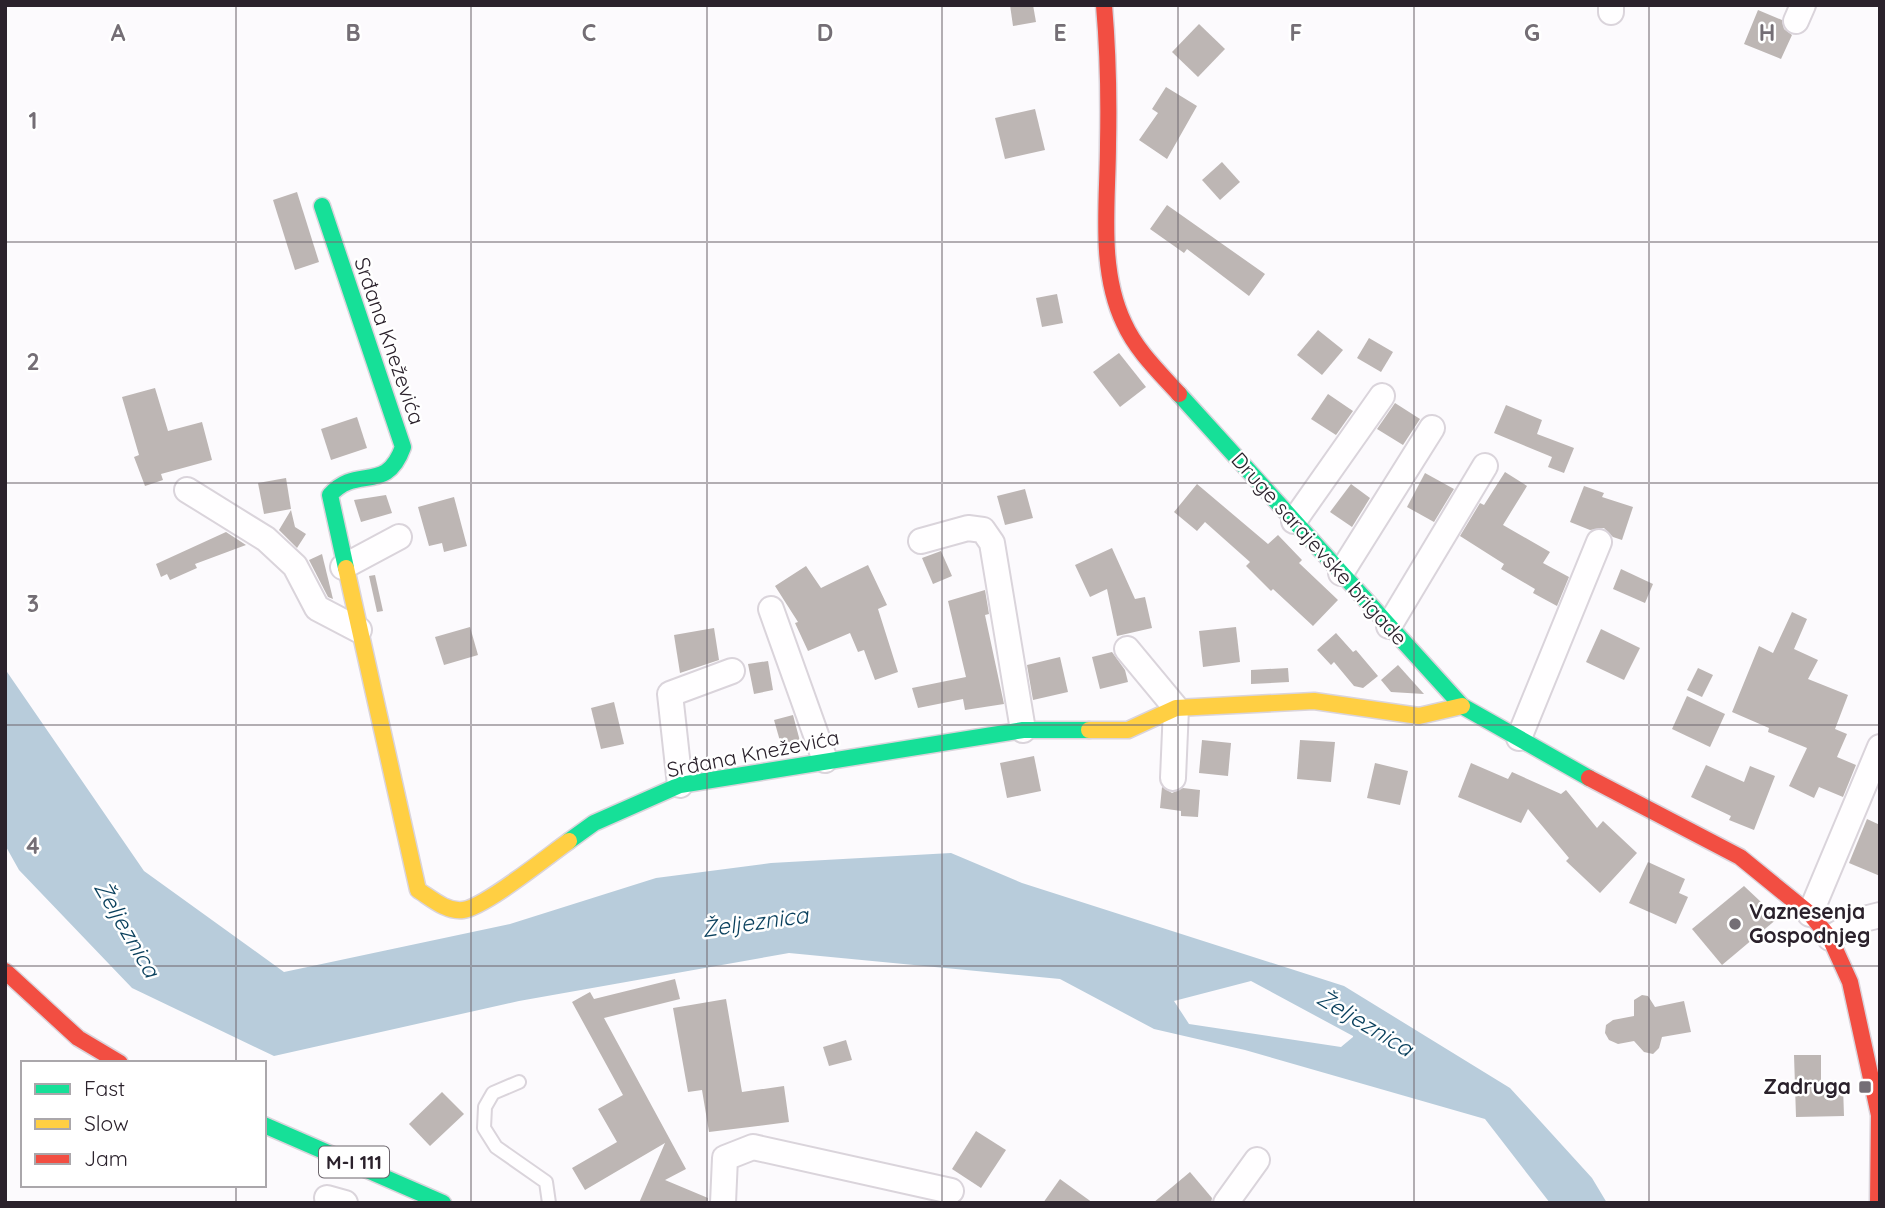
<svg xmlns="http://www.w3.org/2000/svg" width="1885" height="1208" viewBox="0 0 1885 1208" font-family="Quicksand,sans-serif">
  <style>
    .water { fill: #b8ccdb; fill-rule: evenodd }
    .building { fill: #bdb6b4 }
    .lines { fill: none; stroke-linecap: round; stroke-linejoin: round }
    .lane-casing { stroke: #dad4db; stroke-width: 16 }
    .street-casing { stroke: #dad4db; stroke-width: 28 }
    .fast-casing { stroke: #dad4db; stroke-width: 19 }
    .slow-casing { stroke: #dad4db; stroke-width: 19 }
    .jam-casing { stroke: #dad4db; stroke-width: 19 }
    .lane { stroke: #fffeff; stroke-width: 12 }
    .street { stroke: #fffeff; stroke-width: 24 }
    .fast { stroke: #16e098; stroke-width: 16 }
    .slow { stroke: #ffcf43; stroke-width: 16 }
    .jam { stroke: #f24e42; stroke-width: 16 }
    .grid { fill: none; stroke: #746e75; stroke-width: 2; stroke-opacity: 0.55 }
    .poi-dot { fill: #746e75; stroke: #fff; stroke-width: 2.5 }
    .labels { text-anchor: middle; stroke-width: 5; stroke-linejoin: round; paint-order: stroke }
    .shield { fill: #fff; stroke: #6b646b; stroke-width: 2 }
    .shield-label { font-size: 19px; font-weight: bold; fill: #2b222c }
    .street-label { font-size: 21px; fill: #2b222c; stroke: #fff }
    .poi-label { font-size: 21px; font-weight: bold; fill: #2b222c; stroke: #fff; text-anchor: start }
    .water-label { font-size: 23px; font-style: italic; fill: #083f5c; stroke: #fff }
    .grid-label { font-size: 23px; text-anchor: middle; font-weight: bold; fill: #746e75; stroke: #fff; stroke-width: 5; stroke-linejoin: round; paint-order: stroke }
  </style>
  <rect width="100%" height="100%" fill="#fcfafd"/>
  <path class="water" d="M5,669L144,871L284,972L510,924L656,878L771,863L951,853L1022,883L1344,986L1510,1088L1592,1178L1607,1203H1550L1485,1119L1245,1050L1154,1029L1060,979L789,953L519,1001L274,1056L132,988L19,870L5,845ZM1251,981L1353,1036V1037L1341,1047L1189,1024L1174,1001Z"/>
  <g class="building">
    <path d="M1010,5H1033L1036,22L1013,26Z"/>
    <path d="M1758,10L1782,20L1784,29L1792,35L1781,59L1744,44Z"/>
    <path d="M1199,24L1225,49L1198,77L1172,52Z"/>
    <path d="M1166,87L1197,106L1167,159L1139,140L1158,113L1152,109Z"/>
    <path d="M1035,109L1045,150L1005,159L995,118Z"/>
    <path d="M1222,162L1240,182L1220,200L1202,180Z"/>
    <path d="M297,192L319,262L295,270L273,200Z"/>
    <path d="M1167,205L1265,274L1249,296L1187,249L1184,253L1150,229Z"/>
    <path d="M1057,294L1063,323L1042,327L1036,298Z"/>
    <path d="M1318,330L1343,350L1322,375L1297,355Z"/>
    <path d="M1369,338L1393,352L1381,372L1357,358Z"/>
    <path d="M1119,353L1146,387L1120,407L1093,372Z"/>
    <path d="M155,388L168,431L202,422L212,460L161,474L163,480L145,486L134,457L139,455L122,397Z"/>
    <path d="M1328,394L1353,411L1336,435L1311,419Z"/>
    <path d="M1395,403L1420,419L1403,445L1377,429Z"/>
    <path d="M1506,405L1542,420L1537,434L1574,448L1564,473L1548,467L1552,457L1494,433Z"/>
    <path d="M357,417L367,448L331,460L321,429Z"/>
    <path d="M1505,472L1527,486L1503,525L1550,552L1543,563L1569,577L1557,606L1533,593L1535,589L1501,569L1504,564L1460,536L1480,503L1484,505Z"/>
    <path d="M1425,473L1454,489L1434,522L1407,507Z"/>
    <path d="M286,478L291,509L264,514L258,483Z"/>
    <path d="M1197,484L1268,544L1278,535L1302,560L1299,563L1338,600L1313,626L1273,589L1271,591L1246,566L1250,562L1205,522L1197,531L1174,512Z"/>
    <path d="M1351,484L1370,498L1352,527L1330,512Z"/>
    <path d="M1584,486L1604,493L1602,497L1633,507L1622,540L1613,537L1604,528L1590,530L1570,522Z"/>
    <path d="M1025,489L1033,518L1005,525L997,496Z"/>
    <path d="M386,495L392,513L361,522L354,500Z"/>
    <path d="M454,497L467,546L444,552L442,543L429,546L418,507Z"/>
    <path d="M291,510L295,527L306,534L297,548L279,530Z"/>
    <path d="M226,532L246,545L195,564L197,568L170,580L167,574L161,577L156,564Z"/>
    <path d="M1112,548L1135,599L1145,597L1152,628L1117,636L1107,589L1090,597L1075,565Z"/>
    <path d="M941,551L952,576L933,584L922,558Z"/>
    <path d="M322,554L333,599L328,597L309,560Z"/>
    <path d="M868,565L887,605L878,609L898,672L875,680L864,650L858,652L850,633L808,651L795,623L798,622L775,586L806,566L821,588Z"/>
    <path d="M1621,569L1653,584L1645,603L1613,589Z"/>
    <path d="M375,575L383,611L377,612L369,576Z"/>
    <path d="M985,590L989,614L985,615L1004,704L965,710L963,699L918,708L912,688L966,677L948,601Z"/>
    <path d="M1792,612L1807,619L1794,649L1818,660L1808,679L1848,695L1835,729L1847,734L1837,757L1856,765L1843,797L1819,787L1814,798L1789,786L1807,748L1768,732L1769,728L1732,712L1759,646L1773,653Z"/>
    <path d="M470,627L478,655L444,665L435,637Z"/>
    <path d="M1236,627L1240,662L1203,667L1199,631Z"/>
    <path d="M714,628L719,660L680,673L674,635Z"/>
    <path d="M1601,629L1640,648L1624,680L1586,662Z"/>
    <path d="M1336,633L1353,652L1356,650L1378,676L1363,688L1354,686L1334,662L1331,665L1317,650Z"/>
    <path d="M1112,652L1125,670L1128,682L1100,689L1092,657Z"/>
    <path d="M1060,657L1068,692L1033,700L1027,665Z"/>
    <path d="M768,661L773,690L754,694L748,664Z"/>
    <path d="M1398,665L1424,694L1391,692L1381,680Z"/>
    <path d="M1288,668L1289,682L1251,684V670Z"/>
    <path d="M1698,668L1713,675L1702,697L1687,690Z"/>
    <path d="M1687,696L1725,714L1710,747L1672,729Z"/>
    <path d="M614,702L624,744L601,749L591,708Z"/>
    <path d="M793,715L801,745L782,748L774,720Z"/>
    <path d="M1202,740L1231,743L1228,776L1199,773Z"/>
    <path d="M1300,740L1335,742L1331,782L1297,779Z"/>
    <path d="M1034,756L1041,791L1007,798L1000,763Z"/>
    <path d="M1375,763L1408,771L1400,805L1367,798Z"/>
    <path d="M1471,763L1508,779L1512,772L1561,794L1566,790L1597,828L1603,821L1637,853L1600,893L1566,861L1569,858L1528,809L1521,823L1458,797Z"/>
    <path d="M1706,765L1744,782L1750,766L1775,776L1754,830L1729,820L1731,816L1691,797Z"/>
    <path d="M1162,787L1172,793L1183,788L1200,790L1198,817L1181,816V811L1160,808Z"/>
    <path d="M1867,819L1880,825V876L1849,863Z"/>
    <path d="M1648,862L1685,879L1679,893L1688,897L1676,924L1629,903Z"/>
    <path d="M1744,886L1778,918L1722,965L1692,929Z"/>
    <path d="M675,979L680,999L604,1018L686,1169L665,1180L708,1198V1203H639L665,1143L585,1190L572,1168L617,1142L598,1109L623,1095L572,1002L590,992L594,999Z"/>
    <path d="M1642,995L1648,996L1655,1007L1684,1001L1691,1032L1662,1037L1659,1048L1653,1054L1644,1052L1634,1041L1618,1044L1609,1040L1605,1033L1606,1025L1613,1020L1634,1016V1000Z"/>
    <path d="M726,999L742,1092L784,1086L789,1122L709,1132L702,1090L688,1092L673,1008Z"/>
    <path d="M846,1040L852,1060L829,1066L823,1047Z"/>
    <path d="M1794,1055H1821V1087L1843,1086L1844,1116L1796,1117Z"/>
    <path d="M442,1092L464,1114L430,1146L409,1124Z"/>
    <path d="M976,1131L1006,1150L981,1188L952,1169Z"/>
    <path d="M1190,1172L1212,1198L1211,1203H1153Z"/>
    <path d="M1060,1179L1093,1203H1043Z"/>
  </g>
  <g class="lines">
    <g class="lane-casing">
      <path id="lane" d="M519,1082L493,1093L485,1107L484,1128L496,1147L546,1182L549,1203"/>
    </g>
    <g class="street-casing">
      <g id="street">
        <path d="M1611,12V5"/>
        <path d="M1796,21L1803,5"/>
        <path d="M187,490L266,539L295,566L317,608L359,630"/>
        <path d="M1294,521L1382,396"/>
        <path d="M921,541L968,528L983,530L992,543L1023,730"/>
        <path d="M343,567L399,537"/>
        <path d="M1341,573L1432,428"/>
        <path d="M771,609L825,760"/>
        <path d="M1389,626L1485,466"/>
        <path d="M1127,649L1176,708L1173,778"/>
        <path d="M1519,738L1599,542"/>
        <path d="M680,785L670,694L732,671"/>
        <path d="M1810,914L1880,747"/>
        <path d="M1830,938L1860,920L1880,915"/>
        <path d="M327,1198L345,1203"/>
        <path d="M723,1203L725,1158L753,1147L951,1191"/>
        <path d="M1226,1203L1257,1160"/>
      </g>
    </g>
    <g class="fast-casing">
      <g id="fast">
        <path d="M322,206L403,447C386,495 357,464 330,495L346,568"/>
        <path d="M1179,394L1462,706L1589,778"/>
        <path d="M569,841L594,823L680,785L1023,730H1089"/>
        <path d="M264,1125L443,1203"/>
      </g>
    </g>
    <g class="slow-casing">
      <g id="slow">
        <path d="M346,568L418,890C431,898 446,912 463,910C485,907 548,856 569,841"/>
        <path d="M1089,730H1128L1176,708L1314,701L1419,716L1462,706"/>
      </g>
    </g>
    <g class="jam-casing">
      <g id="jam">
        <path d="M1104,5C1108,51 1109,97 1108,144C1108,202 1098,269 1124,323C1136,350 1159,372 1179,394"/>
        <path d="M1589,778L1740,857L1810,914L1830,938L1850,982L1879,1115L1878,1203"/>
        <path d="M5,971L78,1038L120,1063"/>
      </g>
    </g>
    <use href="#lane" class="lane"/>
    <use href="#street" class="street"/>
    <use href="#fast" class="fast"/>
    <use href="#slow" class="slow"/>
    <use href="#jam" class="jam"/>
  </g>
  <path class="grid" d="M236,5V1063M471,5V1203M707,5V1203M942,5V1203M1178,5V1203M1414,5V1203M1649,5V1203M5,242H1880M5,483H1880M5,725H1880M5,966H1880M236,1185V1203"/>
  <g class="poi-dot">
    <circle cx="1735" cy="924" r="7"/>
    <rect x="1858" y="1080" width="14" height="14" rx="3.5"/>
  </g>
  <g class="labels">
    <rect class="shield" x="319" y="1146.5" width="70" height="31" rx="5"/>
    <g class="shield-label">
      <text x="354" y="1169">M-I 111</text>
    </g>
    <g class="street-label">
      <text transform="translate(389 341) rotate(71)" y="7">Srđana Kneževića</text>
      <text transform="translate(1319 549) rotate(48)" y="7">Druge sarajevske brigade</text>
      <text transform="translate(753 754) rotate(-11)" y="7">Srđana Kneževića</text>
    </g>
    <g class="poi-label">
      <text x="1749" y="919">Vaznesenja<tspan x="1749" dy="24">Gospodnjeg</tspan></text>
      <text x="1851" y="1094" text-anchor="end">Zadruga</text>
    </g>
    <g class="water-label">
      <text transform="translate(755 922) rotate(-8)" y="8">Željeznica</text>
      <text transform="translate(127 929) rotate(60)" y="8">Željeznica</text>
      <text transform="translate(1365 1023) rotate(31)" y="8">Željeznica</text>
    </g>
  </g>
  <g class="grid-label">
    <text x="118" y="41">A</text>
    <text x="353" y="41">B</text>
    <text x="589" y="41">C</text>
    <text x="825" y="41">D</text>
    <text x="1060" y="41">E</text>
    <text x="1296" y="41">F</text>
    <text x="1532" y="41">G</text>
    <text x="1767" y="41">H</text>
    <text x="33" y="129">1</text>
    <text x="33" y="370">2</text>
    <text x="33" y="612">3</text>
    <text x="33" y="854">4</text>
  </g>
  <rect width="1885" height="1208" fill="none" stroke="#2b222c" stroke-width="14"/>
  <rect x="21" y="1061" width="245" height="126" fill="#ffffff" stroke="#aaa7ab" stroke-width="2"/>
  <rect x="35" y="1084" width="35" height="10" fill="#16e098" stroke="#aaa7ab" stroke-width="2"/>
  <text x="84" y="1096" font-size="21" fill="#2b222c">Fast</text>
  <rect x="35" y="1119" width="35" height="10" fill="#ffcf43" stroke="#aaa7ab" stroke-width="2"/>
  <text x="84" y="1131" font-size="21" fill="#2b222c">Slow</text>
  <rect x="35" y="1154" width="35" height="10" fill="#f24e42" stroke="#aaa7ab" stroke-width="2"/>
  <text x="84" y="1166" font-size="21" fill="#2b222c">Jam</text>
</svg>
